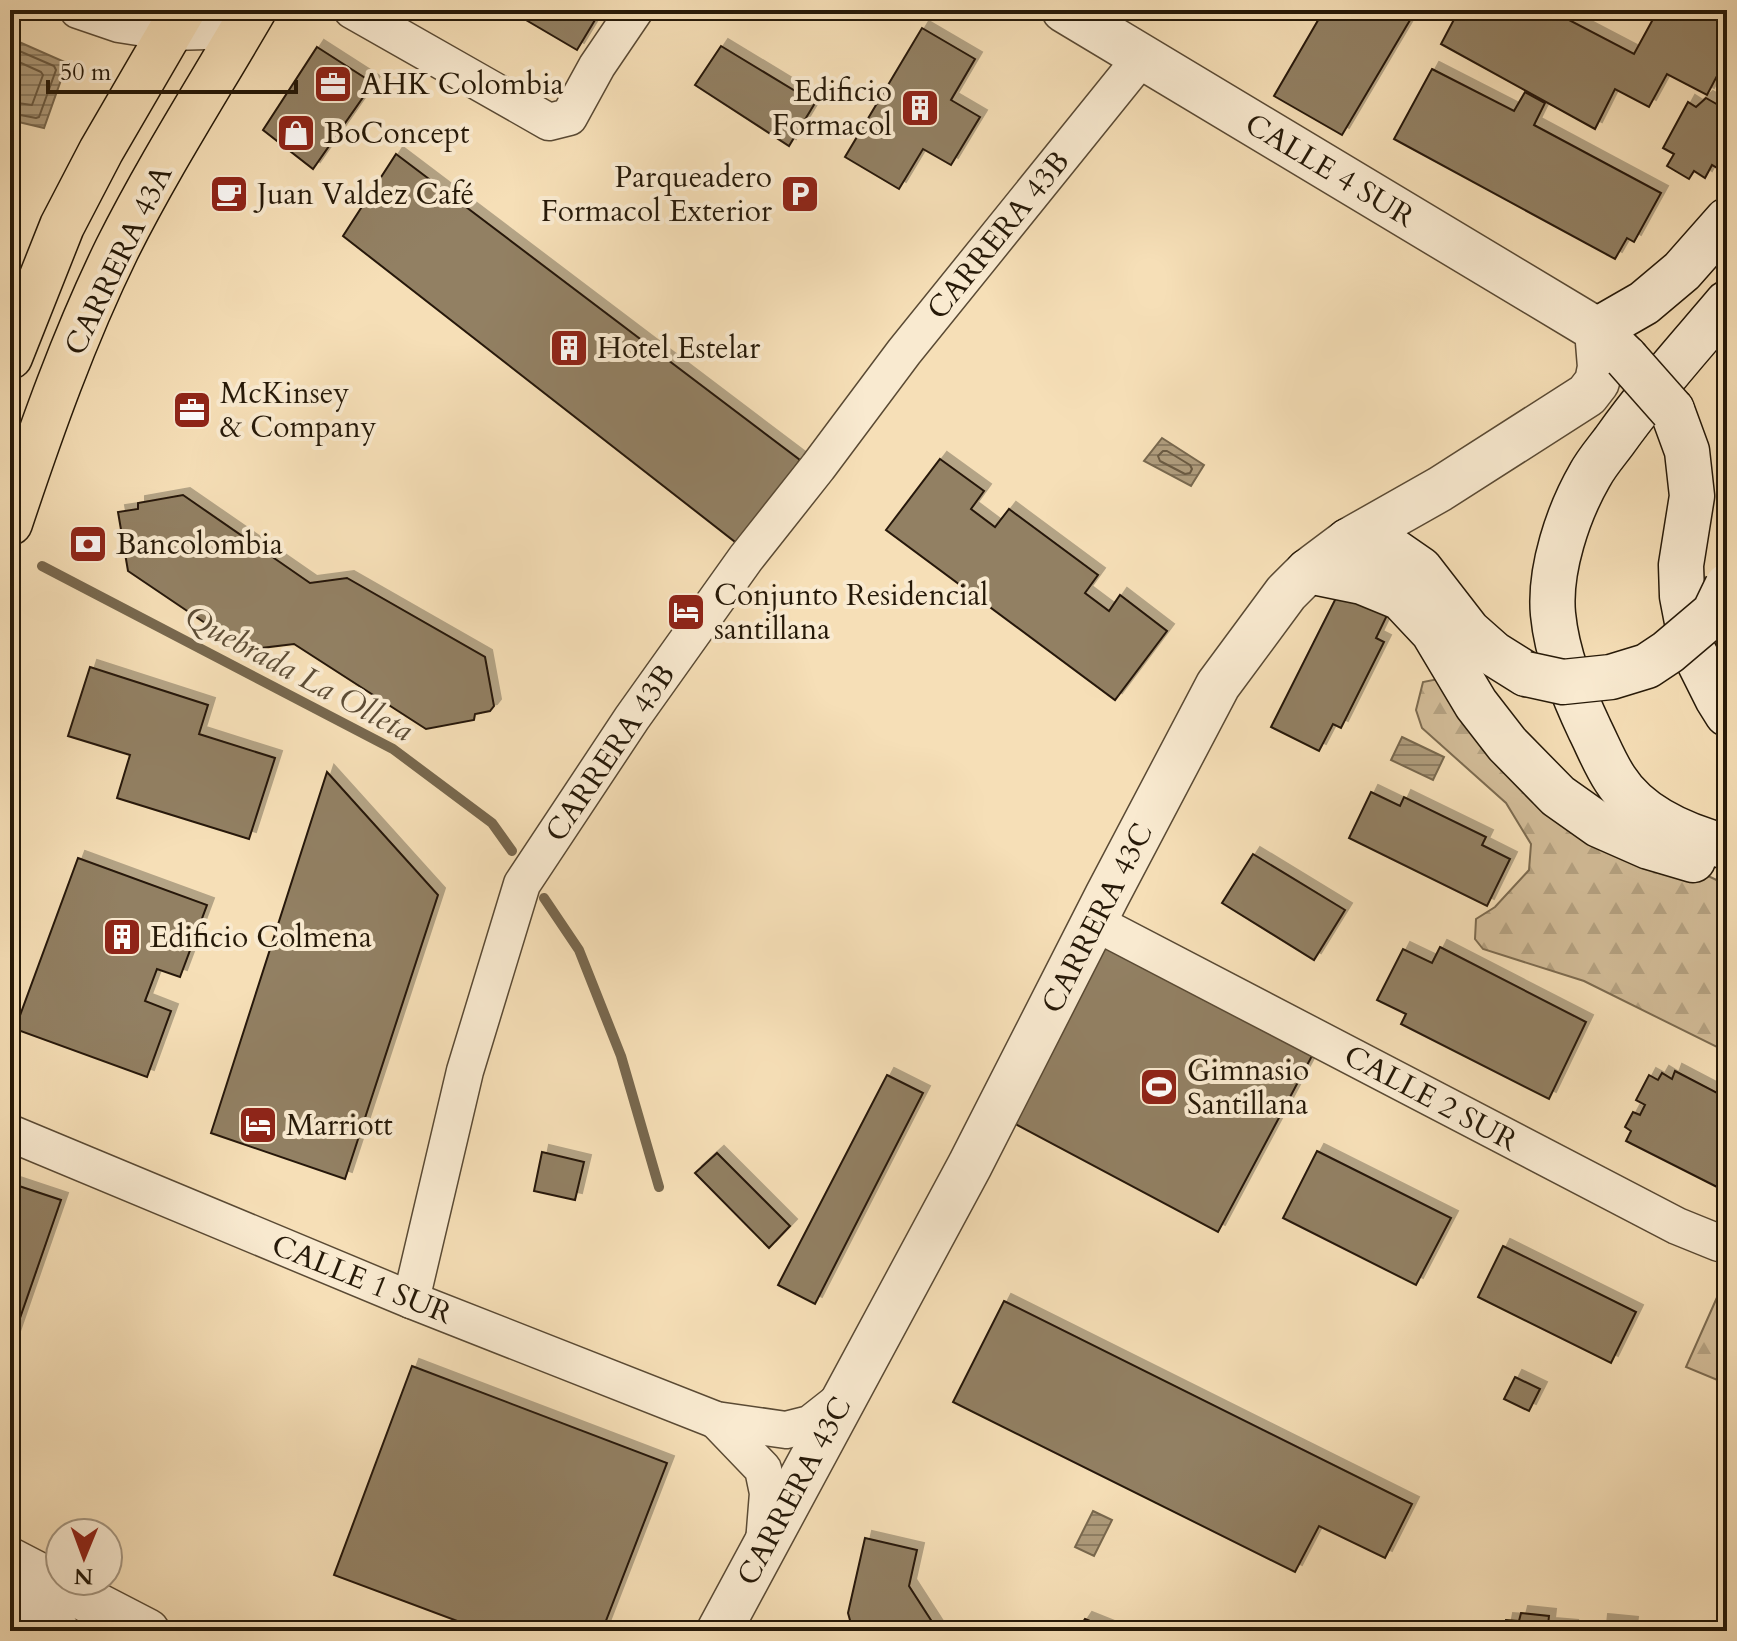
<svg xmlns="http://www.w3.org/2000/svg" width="1737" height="1641" viewBox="0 0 1737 1641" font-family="Cardo,serif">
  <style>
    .forest { fill: url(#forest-firs); stroke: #7c6b50; stroke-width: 2 }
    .water { fill: url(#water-rules); stroke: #78684e; stroke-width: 2 }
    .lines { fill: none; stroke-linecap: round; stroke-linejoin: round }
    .shore { stroke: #6a5a42; stroke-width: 2 }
    .stream { stroke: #78684e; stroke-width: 10 }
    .building { fill: #928063; stroke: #261908; stroke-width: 2; filter: url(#shadow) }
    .minor-casing { stroke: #5a4a34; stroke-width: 39 }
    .tertiary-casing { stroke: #5a4a34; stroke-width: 47 }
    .secondary-casing { stroke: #261908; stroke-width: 47 }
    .primary-casing { stroke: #261908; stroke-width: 47 }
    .minor { stroke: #f9ead0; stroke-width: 36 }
    .tertiary { stroke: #f9ead0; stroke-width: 44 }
    .secondary { stroke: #f9ead0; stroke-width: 44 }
    .primary { stroke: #f6dfb7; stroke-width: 44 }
    .secondary-bridge-casing { stroke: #261908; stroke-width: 47; stroke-linecap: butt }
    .secondary-bridge { stroke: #f9ead0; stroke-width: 44 }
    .labels { text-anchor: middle; stroke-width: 8; stroke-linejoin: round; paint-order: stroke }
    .poi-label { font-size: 30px; fill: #261908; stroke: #f9ead0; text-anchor: start }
    .street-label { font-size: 30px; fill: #261908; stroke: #f9ead0 }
    .water-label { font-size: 32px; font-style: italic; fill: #5d4d36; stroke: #f9ead0 }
  </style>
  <defs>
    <pattern id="forest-firs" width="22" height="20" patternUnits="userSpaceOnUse" patternTransform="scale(2)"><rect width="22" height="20" fill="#d3bd99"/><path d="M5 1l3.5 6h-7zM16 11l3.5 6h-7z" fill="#b5a282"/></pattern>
    <pattern id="water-rules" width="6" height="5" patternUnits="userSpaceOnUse" patternTransform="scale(2)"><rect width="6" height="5" fill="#af9c7c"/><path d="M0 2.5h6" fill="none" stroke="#8e7e64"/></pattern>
    <filter id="shadow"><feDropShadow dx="7" dy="-7" stdDeviation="0" flood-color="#0004"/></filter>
  </defs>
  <rect width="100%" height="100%" fill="#f6dfb7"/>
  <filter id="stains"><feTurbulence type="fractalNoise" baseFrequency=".0025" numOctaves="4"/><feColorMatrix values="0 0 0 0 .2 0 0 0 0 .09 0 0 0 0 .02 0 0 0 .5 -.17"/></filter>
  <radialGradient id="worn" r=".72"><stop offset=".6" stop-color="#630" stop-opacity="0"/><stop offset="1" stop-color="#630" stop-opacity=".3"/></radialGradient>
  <g class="forest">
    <path d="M1438,679L1666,856L1727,885V1052L1584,981L1483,949L1475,939L1476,919L1495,907L1529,870L1531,844L1506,803L1422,728L1416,710L1423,682Z"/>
    <path d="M1727,1275V1384L1686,1367Z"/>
  </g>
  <g class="water">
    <path d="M10,38L67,63L44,128L10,120Z"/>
    <path d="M1162,438L1204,465L1191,486L1144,461Z"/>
    <path d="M1402,737L1444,757L1433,780L1391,760Z"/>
    <path d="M1093,1511L1112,1520L1094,1556L1075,1547Z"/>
  </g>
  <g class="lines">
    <g class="shore">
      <path d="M10,47L54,66L56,70L39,117L36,118L10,113"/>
      <path d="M10,58L41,72L43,75L32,105L10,102"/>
      <path d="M1163,451H1167L1190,465L1192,469L1190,473L1185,474L1160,461L1158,456Z"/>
    </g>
    <g class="stream">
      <path d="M42,566L393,749L492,823L512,851"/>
      <path d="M544,898L579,950L621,1056L659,1187"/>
    </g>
  </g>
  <g class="building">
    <path d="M509,10H601L577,50Z"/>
    <path d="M1324,10H1416L1342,135L1274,96Z"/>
    <path d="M1459,10H1550L1634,54L1658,10H1727V57L1707,95L1667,74L1649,107L1615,89L1595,129L1441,44Z"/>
    <path d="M922,28L975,59L951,100L980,117L951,165L923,149L899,189L845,157Z"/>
    <path d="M721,46L815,103L789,146L695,85Z"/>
    <path d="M317,47L373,83L313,169L263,130Z"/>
    <path d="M1432,69L1514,111L1525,92L1545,103L1534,125L1661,193L1634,242L1627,238L1615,259L1394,139Z"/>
    <path d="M1706,98L1727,110V174L1712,165L1705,178L1694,171L1689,179L1667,166L1674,154L1663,148L1688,102L1696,107Z"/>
    <path d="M396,154L800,460L739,545L343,236Z"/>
    <path d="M940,459L984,491L971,509L995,527L1009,509L1098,575L1085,593L1109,611L1120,595L1167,631L1115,700L886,530Z"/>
    <path d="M183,495L310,583L347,578L485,657L494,706L490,711L475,714L474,720L426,729L294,644L245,650L128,571L118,512L138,509V503Z"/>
    <path d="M1343,584L1391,607L1376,638L1384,642L1341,728L1333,724L1319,751L1271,727Z"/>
    <path d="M90,667L208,705L199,734L275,758L249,839L117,798L130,755L68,736Z"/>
    <path d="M327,772L438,895L345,1179L211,1133Z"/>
    <path d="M1371,792L1400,806L1404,797L1486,837L1482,845L1510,859L1487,906L1349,838Z"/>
    <path d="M1253,854L1345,910L1314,960L1222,903Z"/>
    <path d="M78,858L207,905L180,977L157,969L145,1001L171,1011L147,1077L15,1029Z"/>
    <path d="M1100,940L1313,1054L1218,1232L1006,1119Z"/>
    <path d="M1440,947L1586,1022L1549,1099L1401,1024L1406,1014L1377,1000L1403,949L1432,963Z"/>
    <path d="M1675,1071L1727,1098V1192L1626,1141L1631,1131L1625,1127L1633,1112L1640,1115L1645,1105L1636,1100L1649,1075L1658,1080L1662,1073L1672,1079Z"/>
    <path d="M887,1075L923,1093L815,1304L778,1285Z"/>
    <path d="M1317,1151L1451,1218L1416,1285L1283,1218Z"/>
    <path d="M542,1152L584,1162L575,1200L534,1191Z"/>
    <path d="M717,1153L790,1226L769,1248L695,1173Z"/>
    <path d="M10,1183L61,1200L12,1341L10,1340Z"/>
    <path d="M1503,1246L1636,1312L1611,1363L1478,1297Z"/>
    <path d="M1004,1301L1412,1504L1385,1558L1319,1526L1295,1572L953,1402Z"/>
    <path d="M412,1366L667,1463L602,1631H484L334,1575Z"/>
    <path d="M1515,1377L1540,1389L1529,1411L1504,1399Z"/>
    <path d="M865,1538L917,1550L909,1586L938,1631H853L848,1613Z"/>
    <path d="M1521,1613L1549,1616L1548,1625L1571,1627L1570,1631H1504L1506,1620L1519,1621Z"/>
    <path d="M1085,1619L1115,1631H1077Z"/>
    <path d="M1601,1621L1631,1624L1630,1631H1600Z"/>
  </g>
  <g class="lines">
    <g class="minor-casing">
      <g id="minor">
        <path d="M78,10L119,24L170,32L243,30"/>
        <path d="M352,10L549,122L569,117L597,66L635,10"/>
        <path d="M1094,922L1677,1226L1719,1243H1727"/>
        <path d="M10,1133L411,1300L716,1420L786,1430L810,1424L843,1398"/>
        <path d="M411,1300L465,1071L522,884L632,718L746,558L818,467L904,352L1142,57"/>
        <path d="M716,1420L763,1469L768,1493L764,1543"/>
      </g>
    </g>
    <g class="tertiary-casing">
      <g id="tertiary">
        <path d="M10,1560L147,1631"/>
        <path d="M10,1607L57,1631"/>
        <path d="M719,1631L970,1165L1107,896L1218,685L1286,593L1308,571L1348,541L1440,489L1587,395L1597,382L1600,367L1597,330L1064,10"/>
      </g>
    </g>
    <g class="secondary-casing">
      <g id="secondary">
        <path d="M1727,303C1689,348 1649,392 1615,440C1607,451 1597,462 1590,475C1568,513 1549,570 1553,614C1557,655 1573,694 1590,730C1598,746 1605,764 1615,779C1639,817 1685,836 1727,847"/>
        <path d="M1626,358L1597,330L1644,303L1682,271L1727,220"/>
        <path d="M1672,410L1687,451L1692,496L1681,565L1682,596L1692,648L1717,698L1727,714"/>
        <path d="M1348,541L1394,551L1420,569L1468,631L1494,654L1526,674"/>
        <path d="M1308,571L1362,582L1401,598L1433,632L1476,704L1507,744L1558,796L1599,825L1649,847L1693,860"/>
      </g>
    </g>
    <g class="primary-casing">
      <g id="primary">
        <path d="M10,357L62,226L101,151L183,10"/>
        <path d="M10,523C41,430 74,337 117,249C158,167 208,89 254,10"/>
      </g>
    </g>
    <use href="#minor" class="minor"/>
    <use href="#tertiary" class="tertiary"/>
    <use href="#secondary" class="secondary"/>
    <use href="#primary" class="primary"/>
    <g class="secondary-bridge-casing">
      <g id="secondary-bridge">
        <path d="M1626,358L1672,410"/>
        <path d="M1526,674L1563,682L1611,677L1647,666L1668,652L1714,613L1727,586"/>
      </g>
    </g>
    <use href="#secondary-bridge" class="secondary-bridge"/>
  </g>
  <defs>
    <g id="office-square" transform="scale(2)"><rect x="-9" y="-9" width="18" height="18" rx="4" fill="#8f2418" stroke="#f9ead0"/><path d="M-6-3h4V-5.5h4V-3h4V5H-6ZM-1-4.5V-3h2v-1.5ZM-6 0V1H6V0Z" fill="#fff"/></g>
    <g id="building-square" transform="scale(2)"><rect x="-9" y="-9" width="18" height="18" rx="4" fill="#8f2418" stroke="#f9ead0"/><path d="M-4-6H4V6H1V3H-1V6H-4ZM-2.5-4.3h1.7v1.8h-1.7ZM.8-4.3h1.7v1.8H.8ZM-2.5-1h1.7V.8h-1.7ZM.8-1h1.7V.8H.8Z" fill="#fff"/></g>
    <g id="shop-square" transform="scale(2)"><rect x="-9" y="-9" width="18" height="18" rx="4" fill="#8f2418" stroke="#f9ead0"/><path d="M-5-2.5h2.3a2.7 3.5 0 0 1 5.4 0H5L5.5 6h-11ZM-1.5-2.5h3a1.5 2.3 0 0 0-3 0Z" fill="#fff"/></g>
    <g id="cafe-square" transform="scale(2)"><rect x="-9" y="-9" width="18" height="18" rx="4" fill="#8f2418" stroke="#f9ead0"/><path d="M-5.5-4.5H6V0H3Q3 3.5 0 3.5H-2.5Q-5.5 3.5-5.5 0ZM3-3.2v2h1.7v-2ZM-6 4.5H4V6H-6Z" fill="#fff"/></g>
    <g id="parking-square" transform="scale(2)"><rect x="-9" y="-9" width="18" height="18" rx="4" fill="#8f2418" stroke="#f9ead0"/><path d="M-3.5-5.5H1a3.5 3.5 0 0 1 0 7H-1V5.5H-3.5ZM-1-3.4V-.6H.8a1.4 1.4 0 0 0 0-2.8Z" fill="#fff"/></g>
    <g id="bank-square" transform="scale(2)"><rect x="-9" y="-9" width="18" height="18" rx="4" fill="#8f2418" stroke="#f9ead0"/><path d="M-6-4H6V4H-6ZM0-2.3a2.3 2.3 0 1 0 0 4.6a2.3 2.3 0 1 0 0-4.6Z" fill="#fff"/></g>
    <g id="hotel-square" transform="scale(2)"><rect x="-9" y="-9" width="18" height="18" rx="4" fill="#8f2418" stroke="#f9ead0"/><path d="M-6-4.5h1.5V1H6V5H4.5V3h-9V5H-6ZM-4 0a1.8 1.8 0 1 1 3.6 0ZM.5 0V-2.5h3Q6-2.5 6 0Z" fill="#fff"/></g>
    <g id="stadium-square" transform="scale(2)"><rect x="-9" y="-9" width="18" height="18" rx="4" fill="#8f2418" stroke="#f9ead0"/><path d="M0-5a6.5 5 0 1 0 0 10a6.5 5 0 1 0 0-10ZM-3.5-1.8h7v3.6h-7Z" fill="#fff"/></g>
  </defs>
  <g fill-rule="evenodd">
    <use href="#office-square" x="333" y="84"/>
    <use href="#building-square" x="920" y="108"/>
    <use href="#shop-square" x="296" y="133"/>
    <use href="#cafe-square" x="229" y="194"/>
    <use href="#parking-square" x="800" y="194"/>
    <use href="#building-square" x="569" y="348"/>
    <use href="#office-square" x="192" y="410"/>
    <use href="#bank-square" x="88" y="544"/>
    <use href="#hotel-square" x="686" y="612"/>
    <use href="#building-square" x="122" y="937"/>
    <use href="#stadium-square" x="1159" y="1087"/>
    <use href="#hotel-square" x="258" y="1125"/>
  </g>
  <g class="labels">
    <g class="poi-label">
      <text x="361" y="94">AHK Colombia</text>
      <text x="892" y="101" text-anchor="end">Edificio<tspan x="892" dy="34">Formacol</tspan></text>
      <text x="324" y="143">BoConcept</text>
      <text x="772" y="187" text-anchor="end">Parqueadero<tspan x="772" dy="34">Formacol Exterior</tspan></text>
      <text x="257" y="204">Juan Valdez Café</text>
      <text x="597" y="358">Hotel Estelar</text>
      <text x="220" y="403">McKinsey<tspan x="220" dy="34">&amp; Company</tspan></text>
      <text x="116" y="554">Bancolombia</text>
      <text x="714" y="605">Conjunto Residencial<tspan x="714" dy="34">santillana</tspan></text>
      <text x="150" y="947">Edificio Colmena</text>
      <text x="1187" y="1080">Gimnasio<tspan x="1187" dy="34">Santillana</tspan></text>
      <text x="286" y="1135">Marriott</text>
    </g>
    <g class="street-label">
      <text transform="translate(1330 170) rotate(31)" y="10">CALLE 4 SUR</text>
      <text transform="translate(998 235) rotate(-51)" y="10">CARRERA 43B</text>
      <text transform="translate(118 260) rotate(-64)" y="10">CARRERA 43A</text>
      <text transform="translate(610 753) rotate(-56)" y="10">CARRERA 43B</text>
      <text transform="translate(1097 918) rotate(-63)" y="10">CARRERA 43C</text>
      <text transform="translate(1431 1098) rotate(28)" y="10">CALLE 2 SUR</text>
      <text transform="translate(362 1279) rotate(22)" y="10">CALLE 1 SUR</text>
      <text transform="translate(794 1491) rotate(-62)" y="10">CARRERA 43C</text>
    </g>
    <g class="water-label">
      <text transform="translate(299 673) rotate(28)" y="11">Quebrada La Olleta</text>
    </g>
  </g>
  <rect width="1737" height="1641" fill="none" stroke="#f6dfb7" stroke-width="40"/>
  <rect x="12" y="12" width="1713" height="1617" fill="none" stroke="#261908" stroke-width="4"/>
  <rect x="20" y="20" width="1697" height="1601" fill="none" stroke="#261908" stroke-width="2"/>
  <g transform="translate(84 1557) rotate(181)"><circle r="38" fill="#f9ead0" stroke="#a59680" stroke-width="2"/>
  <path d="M0-6L14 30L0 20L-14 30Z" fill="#8f2418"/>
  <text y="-12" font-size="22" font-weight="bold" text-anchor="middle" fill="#261908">N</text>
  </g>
  <path d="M48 80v12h248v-12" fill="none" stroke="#261908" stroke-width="4"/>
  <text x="60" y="80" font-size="24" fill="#261908" stroke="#f9ead0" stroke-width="6" paint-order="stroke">50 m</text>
  <rect width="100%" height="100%" filter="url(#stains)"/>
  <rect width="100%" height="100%" fill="url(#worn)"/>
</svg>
